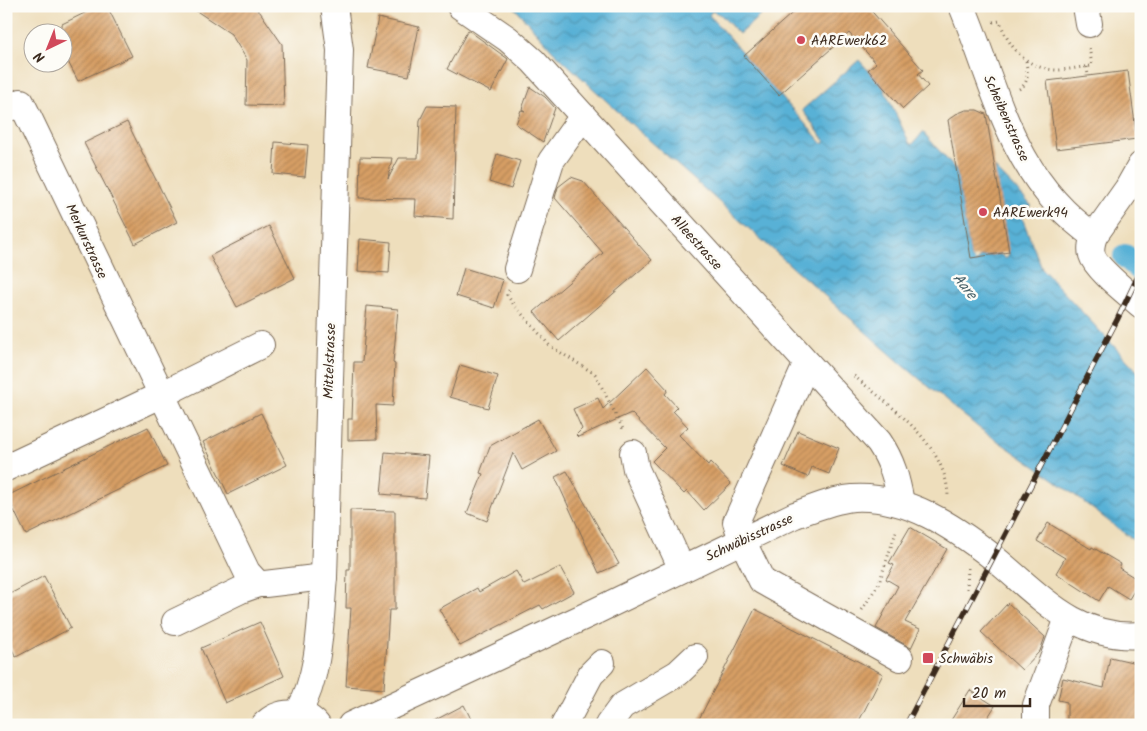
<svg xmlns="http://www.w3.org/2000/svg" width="1147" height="731" viewBox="0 0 1147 731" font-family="Kalam,sans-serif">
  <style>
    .water { fill: url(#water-waves); stroke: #4a6e7a }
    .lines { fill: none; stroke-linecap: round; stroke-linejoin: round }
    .canal { stroke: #58b1d6; stroke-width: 24 }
    .building { fill: url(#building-hatch) }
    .minor-casing { stroke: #7a6955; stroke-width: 28 }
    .path { stroke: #7a6955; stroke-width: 3; stroke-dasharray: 1 4; stroke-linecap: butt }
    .minor { stroke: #fff; stroke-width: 26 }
    .rail-casing { stroke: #3b2a1e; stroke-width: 5.5 }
    .rail { stroke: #fdfcf7; stroke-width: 4; stroke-dasharray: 11; stroke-linecap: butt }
    .poi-dot { fill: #d1495b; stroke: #fdfcf7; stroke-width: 2 }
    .labels { text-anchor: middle; stroke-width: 5; stroke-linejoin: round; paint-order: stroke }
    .poi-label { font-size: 14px; fill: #3b2a1e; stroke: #fdfcf7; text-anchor: start }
    .street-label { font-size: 14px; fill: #3b2a1e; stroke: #fdfcf7 }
    .water-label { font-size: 15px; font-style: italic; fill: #476068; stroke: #fdfcf7 }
  </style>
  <defs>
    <pattern id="water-waves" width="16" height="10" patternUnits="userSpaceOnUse" patternTransform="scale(1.25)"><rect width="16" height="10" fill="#58b1d6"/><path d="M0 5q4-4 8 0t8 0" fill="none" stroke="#4a90ad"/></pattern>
    <pattern id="building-hatch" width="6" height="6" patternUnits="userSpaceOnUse" patternTransform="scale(1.25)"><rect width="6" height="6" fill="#d79f65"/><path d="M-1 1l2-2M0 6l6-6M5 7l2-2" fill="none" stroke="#b08253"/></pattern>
  </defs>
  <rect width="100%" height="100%" fill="#fdfcf7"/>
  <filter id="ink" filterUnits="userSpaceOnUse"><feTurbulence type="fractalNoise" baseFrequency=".02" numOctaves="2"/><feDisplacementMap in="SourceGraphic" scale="10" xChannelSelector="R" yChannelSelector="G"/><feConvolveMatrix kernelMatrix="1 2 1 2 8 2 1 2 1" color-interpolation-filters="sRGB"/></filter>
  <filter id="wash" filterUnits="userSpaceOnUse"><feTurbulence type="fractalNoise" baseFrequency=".0096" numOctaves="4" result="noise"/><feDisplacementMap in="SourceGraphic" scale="20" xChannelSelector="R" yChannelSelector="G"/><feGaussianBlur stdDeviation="1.12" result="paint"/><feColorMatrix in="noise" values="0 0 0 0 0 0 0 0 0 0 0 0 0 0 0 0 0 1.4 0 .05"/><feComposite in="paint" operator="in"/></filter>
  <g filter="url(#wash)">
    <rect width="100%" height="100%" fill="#eedebc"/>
    <path class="water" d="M513,6H771L739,34L721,15L712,11L709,15L823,144L825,141L802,110L859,60L883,87L910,144H913L923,132L957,171L971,258L976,263L980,257L1000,254L1006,259L1009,255L994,167L1031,205L1021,215L1042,269L1141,375V546L1055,480L979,428L905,367L630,123L553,51Z"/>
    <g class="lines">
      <path class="canal" d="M1125,256L1141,270"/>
    </g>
    <g id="blocks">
      <g class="building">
        <path d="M99,6H107L132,56L78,81L62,50V24Z"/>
        <path d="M189,6H252L260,12L282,44L284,106L246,105L247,60L231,34Z"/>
        <path d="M800,6H867L923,70L918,74L928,86L903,109L868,70L876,63L849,33L779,95L744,56Z"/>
        <path d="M378,18L419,27L409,76L368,68Z"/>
        <path d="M468,30L508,59L491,92L447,69Z"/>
        <path d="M1128,71L1137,139L1056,149L1047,81Z"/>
        <path d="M530,87L545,97L555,108L543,142L516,124L521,110L525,111L522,109Z"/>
        <path d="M427,106L456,107L453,219L415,216L416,199L359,198L360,157L392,158L388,179L399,158H418L420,120Z"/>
        <path d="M966,110H977L986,114L1009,252L971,258L948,120L956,114Z"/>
        <path d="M127,122L177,222L135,244L84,143Z"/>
        <path d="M275,142L308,145L305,177L273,174Z"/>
        <path d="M497,154L520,161L511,189L489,182Z"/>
        <path d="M571,177L583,181L652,260L559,341L534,312L603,253L555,198L558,187Z"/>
        <path d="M269,226L295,278L237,307L210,256Z"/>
        <path d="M360,239L391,242L389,273L358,271Z"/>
        <path d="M464,268L503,280L494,308L456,296Z"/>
        <path d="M367,306L398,309L393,363L395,364L393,406L376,405L377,439L348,440V419H352L354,362H362Z"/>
        <path d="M460,365L498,376L488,408L450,397Z"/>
        <path d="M647,367L668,390L665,394L677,407L673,411L688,427L679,435L708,465L710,462L731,484L704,510L687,491L684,494L652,461L665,448L631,413L578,437L576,435L582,429L573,409L598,398L603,409Z"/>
        <path d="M261,413L287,465L228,494L203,442Z"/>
        <path d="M538,419L556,451L522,470L513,453L487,521L467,513L483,474L480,473L490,446Z"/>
        <path d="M148,427L167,466L26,535L7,496Z"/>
        <path d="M798,431L839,448L829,474L812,467L808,477L783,466Z"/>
        <path d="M385,452L429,456L425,498L381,494Z"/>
        <path d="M567,471L619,564L599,573L555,477Z"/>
        <path d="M350,510L395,511V610H389L384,689L346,686L351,608H346L347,570H350Z"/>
        <path d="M1048,523L1091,549L1092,547L1121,564L1119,568L1140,581L1129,599L1108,586L1099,601L1056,573L1065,558L1037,541Z"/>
        <path d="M910,527L947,549L905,622L920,629L911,648L876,628L898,586L886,579L894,565L889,563Z"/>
        <path d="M560,567L574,592L543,609L540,605L460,646L439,609L477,588L479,592L516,571L524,585Z"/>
        <path d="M44,576L71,628L16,657L6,638V596Z"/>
        <path d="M1008,603L1045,637L1040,651L1022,670L981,632Z"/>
        <path d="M755,609L883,674L857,725H696Z"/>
        <path d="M260,622L284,676L225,703L201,648Z"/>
        <path d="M1110,657L1141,664V725H1067V702L1058,700L1063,678L1104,688Z"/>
        <path d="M970,690L995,706L983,725H948Z"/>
        <path d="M464,705L474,725H426Z"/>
      </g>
    </g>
  </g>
  <g filter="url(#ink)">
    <use href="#blocks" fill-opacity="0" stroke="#7a6955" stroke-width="1"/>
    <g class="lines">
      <g class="minor-casing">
        <g id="minor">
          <path d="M460,6L508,39L533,61L879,442C892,461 897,480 901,503"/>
          <path d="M962,6C998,93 1012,179 1094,236"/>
          <path d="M1086,6L1089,24"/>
          <path d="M6,109L21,102L26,112L247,572L258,584H265L324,577"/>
          <path d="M1141,165L1128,188L1094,236C1092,242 1090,248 1092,255C1096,269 1129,294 1141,305"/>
          <path d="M517,269L551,161L583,116"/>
          <path d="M807,363L736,522L742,540L762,581L900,658"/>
          <path d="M633,453L636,469L682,569"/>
          <path d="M6,468L161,395L261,345"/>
          <path d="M175,622L241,590L258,584"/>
          <path d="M298,713C321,673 320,622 324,577L340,50L334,6"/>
          <path d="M264,725C278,710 303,709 317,725"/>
          <path d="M351,725L596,611L795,515C814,508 833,500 853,498C907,495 953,526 994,558C1038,594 1078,641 1141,635"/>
          <path d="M564,725L591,674L602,663"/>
          <path d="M608,725L622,706L678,673L695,657"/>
          <path d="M1036,725V705L1068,618"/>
        </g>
      </g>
      <g class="path">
        <path d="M993,22L1000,21C1008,48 1028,69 1056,70C1068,70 1080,67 1092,66L1089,46"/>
        <path d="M1087,67L1088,76"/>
        <path d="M1019,89C1030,83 1027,71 1026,60"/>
        <path d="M509,290L507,295L514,305L550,346L595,374L624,431"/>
        <path d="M854,376C890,406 948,445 948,498"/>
        <path d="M967,589L968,568"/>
        <path d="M862,610L879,583L897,529"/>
      </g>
      <use href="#minor" class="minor"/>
      <g class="rail-casing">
        <path id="rail" d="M906,725L1117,320L1141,270"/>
      </g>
      <use href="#rail" class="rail"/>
    </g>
  </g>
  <g class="poi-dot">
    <circle cx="801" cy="40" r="5"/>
    <circle cx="983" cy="212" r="5"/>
    <rect x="922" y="652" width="12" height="12" rx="2.5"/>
  </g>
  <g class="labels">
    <g class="poi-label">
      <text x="811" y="45">AAREwerk62</text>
      <text x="993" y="217">AAREwerk94</text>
      <text x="939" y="663">Schwäbis</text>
    </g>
    <g class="street-label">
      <text transform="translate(1007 118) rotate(66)" y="5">Scheibenstrasse</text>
      <text transform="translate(87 241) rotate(65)" y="5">Merkurstrasse</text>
      <text transform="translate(697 242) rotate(48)" y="5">Alleestrasse</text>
      <text transform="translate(329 361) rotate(-88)" y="5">Mittelstrasse</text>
      <text transform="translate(749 537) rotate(-25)" y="5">Schwäbisstrasse</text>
    </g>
    <g class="water-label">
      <text transform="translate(965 286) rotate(51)" y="5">Aare</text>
    </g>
  </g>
  <rect width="1147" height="731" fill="none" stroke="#fdfcf7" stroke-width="25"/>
  <g transform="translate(48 48) rotate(223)"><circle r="24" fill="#fdfcf7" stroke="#afa8a0"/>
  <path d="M0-4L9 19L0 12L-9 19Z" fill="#d1495b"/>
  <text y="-8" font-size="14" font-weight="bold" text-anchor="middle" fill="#3b2a1e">N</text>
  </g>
  <path d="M964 698v8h66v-8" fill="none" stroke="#3b2a1e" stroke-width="2.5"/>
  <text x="972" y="698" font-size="15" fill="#3b2a1e" stroke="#fdfcf7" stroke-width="4" paint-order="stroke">20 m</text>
</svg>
